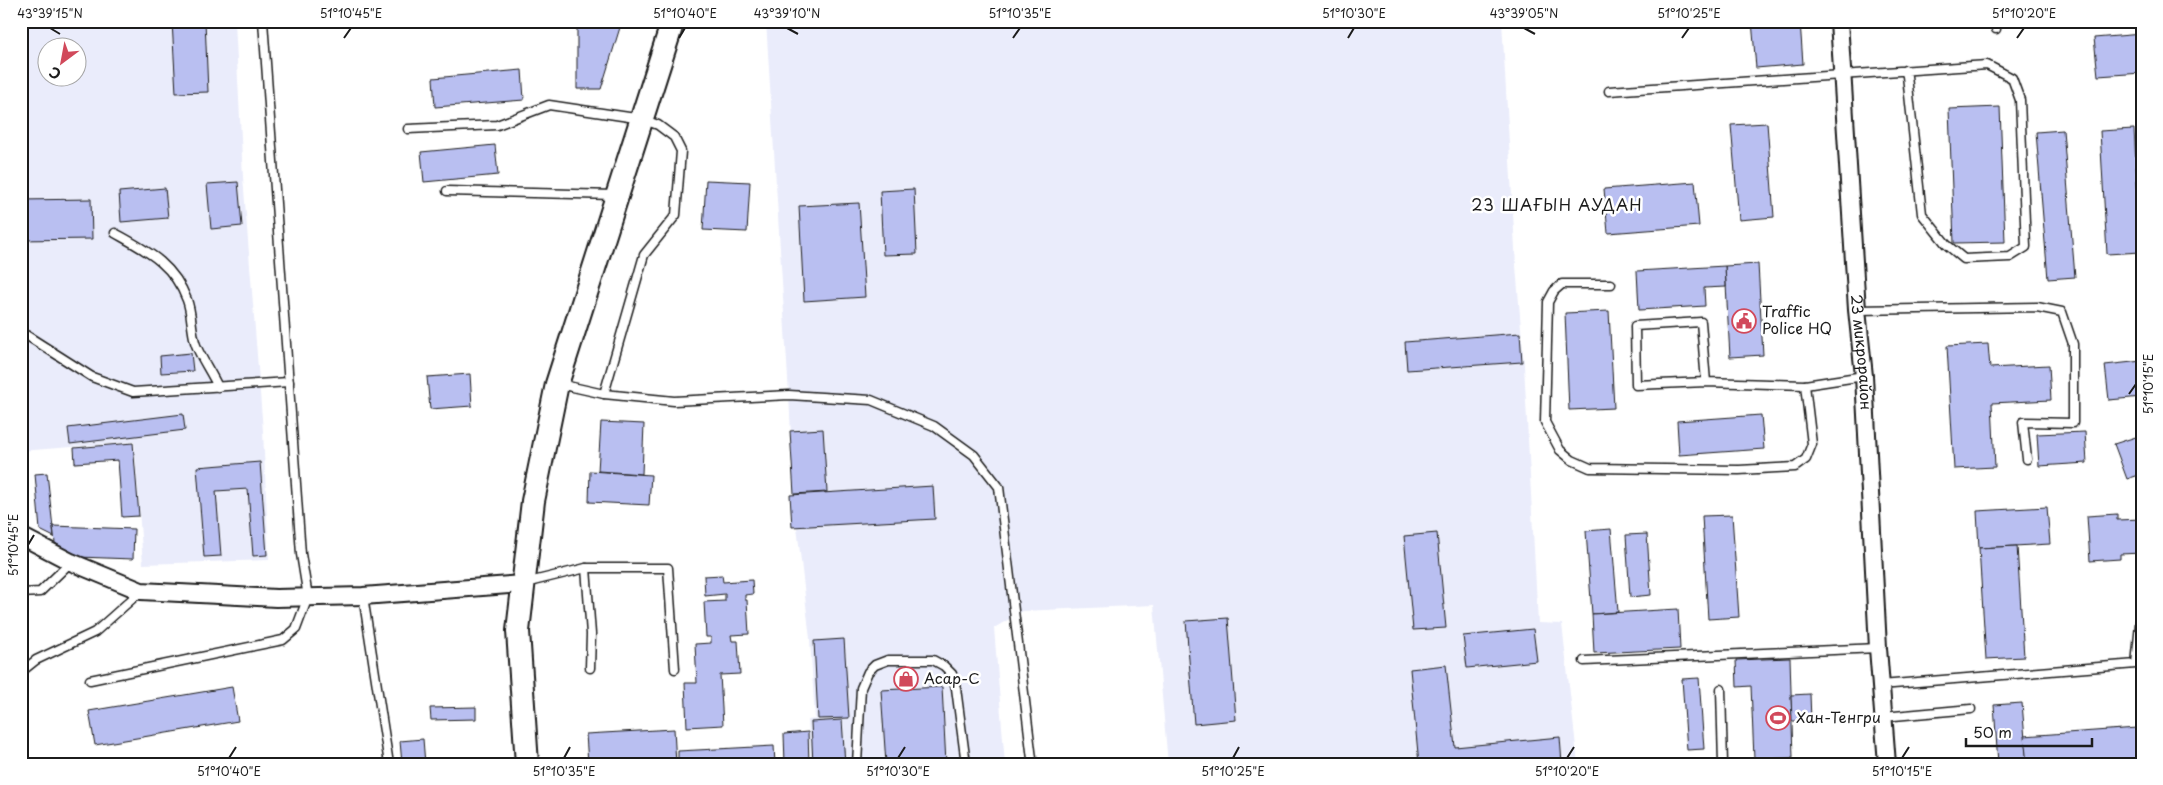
<svg xmlns="http://www.w3.org/2000/svg" width="2163" height="785" viewBox="0 0 2163 785" font-family="'Playpen Sans',sans-serif">
  <style>
    .built { fill: #eaecfb; fill-rule: evenodd }
    .building { fill: #b9bff1; stroke: #1c1c1c }
    .lines { fill: none; stroke-linecap: round; stroke-linejoin: round }
    .lane-casing { stroke: #1c1c1c; stroke-width: 11 }
    .street-casing { stroke: #1c1c1c; stroke-width: 20 }
    .secondary-casing { stroke: #1c1c1c; stroke-width: 26 }
    .lane { stroke: #fff; stroke-width: 8 }
    .street { stroke: #fff; stroke-width: 16 }
    .secondary { stroke: #fff; stroke-width: 22 }
    .ticks { fill: none; stroke: #1c1c1c; stroke-width: 2 }
    .labels { text-anchor: middle; stroke-width: 5; stroke-linejoin: round; paint-order: stroke }
    .poi-label { font-size: 15px; fill: #1c1c1c; stroke: #fff; text-anchor: start }
    .street-label { font-size: 15px; fill: #1c1c1c; stroke: #fff }
    .neighbourhood-label { font-size: 16px; letter-spacing: 1px; fill: #1c1c1c; stroke: #fff }
    .neatline { fill: none; stroke: #1c1c1c; stroke-width: 2 }
    .ticks-label { font-size: 12px; text-anchor: middle; fill: #1c1c1c }
  </style>
  <rect width="100%" height="100%" fill="#fff"/>
  <filter id="ink" filterUnits="userSpaceOnUse"><feTurbulence type="fractalNoise" baseFrequency=".02" numOctaves="2"/><feDisplacementMap in="SourceGraphic" scale="10" xChannelSelector="R" yChannelSelector="G"/><feConvolveMatrix kernelMatrix="1 2 1 2 8 2 1 2 1" color-interpolation-filters="sRGB"/></filter>
  <g filter="url(#ink)">
    <g class="built">
      <path d="M21,21H235L243,177L263,431L269,560L143,564L134,442L21,451ZM48,48H78V78H48Z"/>
      <path d="M766,21H1502L1516,266L1524,365L1538,623L1562,624L1578,764H1168L1154,605L1023,611L994,628L1005,764H811L808,720L815,719L810,639L797,527H792L790,495L794,494L789,395Z"/>
    </g>
    <g class="building">
      <path d="M172,21H205L208,92L176,93Z"/>
      <path d="M577,21H622L601,89H577Z"/>
      <path d="M1752,21H1800L1803,64L1756,68Z"/>
      <path d="M2142,34V73L2098,76L2094,38Z"/>
      <path d="M522,70L524,100L435,107L433,78Z"/>
      <path d="M2000,107L2005,242L1954,243L1949,109Z"/>
      <path d="M1767,123L1774,217L1739,220L1731,125Z"/>
      <path d="M2134,129L2141,252L2107,254L2100,131Z"/>
      <path d="M2063,130L2075,277L2048,279L2036,132Z"/>
      <path d="M495,145L498,175L424,182L421,152Z"/>
      <path d="M706,180L750,182L747,232L703,230Z"/>
      <path d="M238,182L242,226L211,229L207,184Z"/>
      <path d="M1695,182L1699,226L1608,233L1604,189Z"/>
      <path d="M165,188L168,218L121,222L119,192Z"/>
      <path d="M914,189L917,254L883,255L880,191Z"/>
      <path d="M91,199L92,239L21,240V200Z"/>
      <path d="M859,203L865,297L804,301L799,206Z"/>
      <path d="M1758,264L1763,355L1730,357L1725,266Z"/>
      <path d="M1725,266L1726,287L1704,288L1705,306L1639,310L1637,271Z"/>
      <path d="M1609,311L1614,408L1569,410L1565,313Z"/>
      <path d="M1520,333L1522,362L1407,370L1405,342Z"/>
      <path d="M1988,344L1990,368L2049,365L2051,400L1992,403L1995,467L1954,469L1947,346Z"/>
      <path d="M191,353L193,371L161,373L160,356Z"/>
      <path d="M2142,361V397L2109,400L2105,365Z"/>
      <path d="M470,374L472,406L430,409L427,377Z"/>
      <path d="M183,414L185,430L70,444L68,428Z"/>
      <path d="M1761,415L1764,449L1679,455L1677,421Z"/>
      <path d="M601,422L644,424L642,474L598,471Z"/>
      <path d="M823,429L827,492L794,494L790,431Z"/>
      <path d="M2085,432L2087,463L2039,466L2037,434Z"/>
      <path d="M2142,435V474L2127,479L2114,444Z"/>
      <path d="M133,443L139,516L122,517L118,460L75,463L74,448Z"/>
      <path d="M260,462L267,555L253,556L248,489L216,491L221,556L204,557L197,467Z"/>
      <path d="M590,471L651,475L649,505L589,502Z"/>
      <path d="M47,473L54,537L40,530L35,474Z"/>
      <path d="M933,486L935,519L792,527L790,495Z"/>
      <path d="M2047,507L2050,544L1979,548L1977,511Z"/>
      <path d="M2117,514V520L2142,519V553L2120,554V559L2090,561L2087,516Z"/>
      <path d="M1732,515L1739,617L1708,619L1702,516Z"/>
      <path d="M53,526L134,529L133,559L78,557L55,543Z"/>
      <path d="M1611,529L1618,612L1592,614L1586,531Z"/>
      <path d="M1437,533L1446,628L1413,630L1404,536Z"/>
      <path d="M1647,534L1651,595L1630,597L1626,535Z"/>
      <path d="M2017,546L2024,657L1986,659L1979,548Z"/>
      <path d="M722,575L723,582L752,580L753,594L745,595V600H747L749,634L731,635L732,641H738L740,674L720,675L723,725L687,727L685,683H697L695,644L711,643V637H706L704,602L725,601V594L705,596L704,576Z"/>
      <path d="M1678,609L1680,649L1594,653L1592,614Z"/>
      <path d="M1228,618L1236,720L1194,724L1186,621Z"/>
      <path d="M1533,629L1537,661L1467,668L1463,636Z"/>
      <path d="M844,639L849,718L818,719L814,641Z"/>
      <path d="M1790,658L1793,758L1754,759L1751,686L1737,687L1736,660Z"/>
      <path d="M1446,665L1455,747L1560,737L1562,764H1419L1410,669Z"/>
      <path d="M1699,678L1704,749L1687,750L1682,679Z"/>
      <path d="M232,687L238,721L95,745L89,711Z"/>
      <path d="M942,687L946,764H886L881,690Z"/>
      <path d="M1810,694L1811,721H1792L1791,695Z"/>
      <path d="M2022,703L2027,764H1998L1994,705Z"/>
      <path d="M476,707V719L431,720L430,708Z"/>
      <path d="M842,720L845,764H813L811,722Z"/>
      <path d="M2137,728L2140,764H2027L2024,736Z"/>
      <path d="M674,729L676,764H588L586,734Z"/>
      <path d="M808,732L809,764H785L784,734Z"/>
      <path d="M423,739L425,764H402L400,741Z"/>
      <path d="M774,746L775,764H678V751Z"/>
    </g>
    <g class="lines">
      <g class="lane-casing">
        <g id="lane">
          <path d="M1996,21V29"/>
          <path d="M1609,91L1987,65L2012,78L2020,100L2026,247L2010,257L1964,259L1946,244L1922,214L1907,76L1905,70"/>
          <path d="M408,129L497,125L549,105L642,119L658,125L674,137L681,151L676,215L644,255L604,394"/>
          <path d="M447,191L615,195"/>
          <path d="M115,233C147,251 173,263 187,300C192,313 191,328 195,342C198,354 212,373 218,387"/>
          <path d="M1611,284H1562L1554,291L1548,302L1545,422L1560,450L1572,460L1590,468L1739,470L1795,467L1806,459L1812,444L1805,385"/>
          <path d="M1857,310L2037,307L2062,312L2073,344V423L2023,422L2027,459"/>
          <path d="M26,335L92,377L133,392L289,382"/>
          <path d="M1706,382L1701,322L1635,326L1636,385L1706,382L1805,385L1864,376"/>
          <path d="M559,384L604,394L674,401L789,395L871,400L934,426L974,455L999,487L1032,759"/>
          <path d="M586,568L591,634L590,668"/>
          <path d="M525,583L586,568H668L675,669"/>
          <path d="M21,593L40,592L71,562"/>
          <path d="M363,596L389,764"/>
          <path d="M1584,661L1878,648"/>
          <path d="M21,672L36,660L95,632L141,591"/>
          <path d="M90,680L283,640L296,629L308,597L301,554L263,21"/>
          <path d="M1881,685L2136,664L2142,604"/>
          <path d="M1721,689L1723,764"/>
          <path d="M1883,717L1971,709"/>
          <path d="M857,764L861,688L868,672L875,665L888,660H933L944,666L952,674L956,688L966,764"/>
        </g>
      </g>
      <g class="street-casing">
        <g id="street">
          <path id="s1" d="M1839,21L1857,310L1864,376L1878,648L1887,764"/>
          <path d="M21,536L71,562L141,591L276,598L363,596L522,584"/>
        </g>
      </g>
      <g class="secondary-casing">
        <path id="secondary" d="M527,764L518,631L533,501L557,384L673,21"/>
      </g>
      <use href="#lane" class="lane"/>
      <use href="#street" class="street"/>
      <use href="#secondary" class="secondary"/>
    </g>
  </g>
  <path class="ticks" d="M50,28L60,34M787,28L798,34M1524,28L1535,34M344,38L351,28M679,38L685,28M1013,38L1020,28M1348,38L1354,28M1682,38L1689,28M2017,38L2024,28M2129,394L2136,384M28,545L34,535M229,758L236,747M564,758L570,747M898,758L905,747M1233,758L1239,747M1567,758L1574,747M1902,758L1909,747"/>
  <defs>
    <g id="civic-ring" transform="scale(1.25)"><circle r="9.5" fill="#fff" stroke="#d1495b" stroke-width="1.5"/><path d="M-.6-6.5H3V-4.5H.6V-3L4-1V1h2V6H-6V1h2V-1L-.6-3ZM-1.2 2.5V6h2.4V2.5Z" fill="#d1495b"/></g>
    <g id="shop-ring" transform="scale(1.25)"><circle r="9.5" fill="#fff" stroke="#d1495b" stroke-width="1.5"/><path d="M-5-2.5h2.3a2.7 3.5 0 0 1 5.4 0H5L5.5 6h-11ZM-1.5-2.5h3a1.5 2.3 0 0 0-3 0Z" fill="#d1495b"/></g>
    <g id="stadium-ring" transform="scale(1.25)"><circle r="9.5" fill="#fff" stroke="#d1495b" stroke-width="1.5"/><path d="M0-5a6.5 5 0 1 0 0 10a6.5 5 0 1 0 0-10ZM-3.5-1.8h7v3.6h-7Z" fill="#d1495b"/></g>
  </defs>
  <g fill-rule="evenodd">
    <use href="#civic-ring" x="1744" y="321"/>
    <use href="#shop-ring" x="906" y="679"/>
    <use href="#stadium-ring" x="1778" y="718"/>
  </g>
  <g class="labels">
    <g class="poi-label">
      <text x="1762" y="317">Traffic<tspan x="1762" dy="17">Police HQ</tspan></text>
      <text x="924" y="684">Асар-С</text>
      <text x="1796" y="723">Хан-Тенгри</text>
    </g>
    <g class="street-label">
      <text dy="5" stroke="none"><textPath href="#s1" startOffset="332">23 микрорайон</textPath></text>
    </g>
    <g class="neighbourhood-label">
      <text x="1557" y="211">23 ШАҒЫН АУДАН</text>
    </g>
  </g>
  <rect width="2163" height="785" fill="none" stroke="#fff" stroke-width="55"/>
  <g transform="translate(62 62) rotate(212)"><circle r="24" fill="#ffffff" stroke="#a4a4a4"/>
  <path d="M0-4L9 19L0 12L-9 19Z" fill="#d1495b"/>
  <text y="-8" font-size="14" font-weight="bold" text-anchor="middle" fill="#1c1c1c">С</text>
  </g>
  <path d="M1966 738v8h126v-8" fill="none" stroke="#1c1c1c" stroke-width="2.5"/>
  <text x="1973" y="738" font-size="15" fill="#1c1c1c" stroke="#ffffff" stroke-width="4" paint-order="stroke">50 m</text>
  <rect x="28" y="28" width="2108" height="730" class="neatline"/>
  <g class="ticks-label">
    <text x="50" y="18">43°39'15"N</text>
    <text x="351" y="18">51°10'45"E</text>
    <text x="685" y="18">51°10'40"E</text>
    <text x="787" y="18">43°39'10"N</text>
    <text x="1020" y="18">51°10'35"E</text>
    <text x="1354" y="18">51°10'30"E</text>
    <text x="1524" y="18">43°39'05"N</text>
    <text x="1689" y="18">51°10'25"E</text>
    <text x="2024" y="18">51°10'20"E</text>
    <text transform="translate(2149 384) rotate(-90)" y="4">51°10'15"E</text>
    <text transform="translate(14 545) rotate(-90)" y="4">51°10'45"E</text>
    <text x="229" y="776">51°10'40"E</text>
    <text x="564" y="776">51°10'35"E</text>
    <text x="898" y="776">51°10'30"E</text>
    <text x="1233" y="776">51°10'25"E</text>
    <text x="1567" y="776">51°10'20"E</text>
    <text x="1902" y="776">51°10'15"E</text>
  </g>
</svg>
